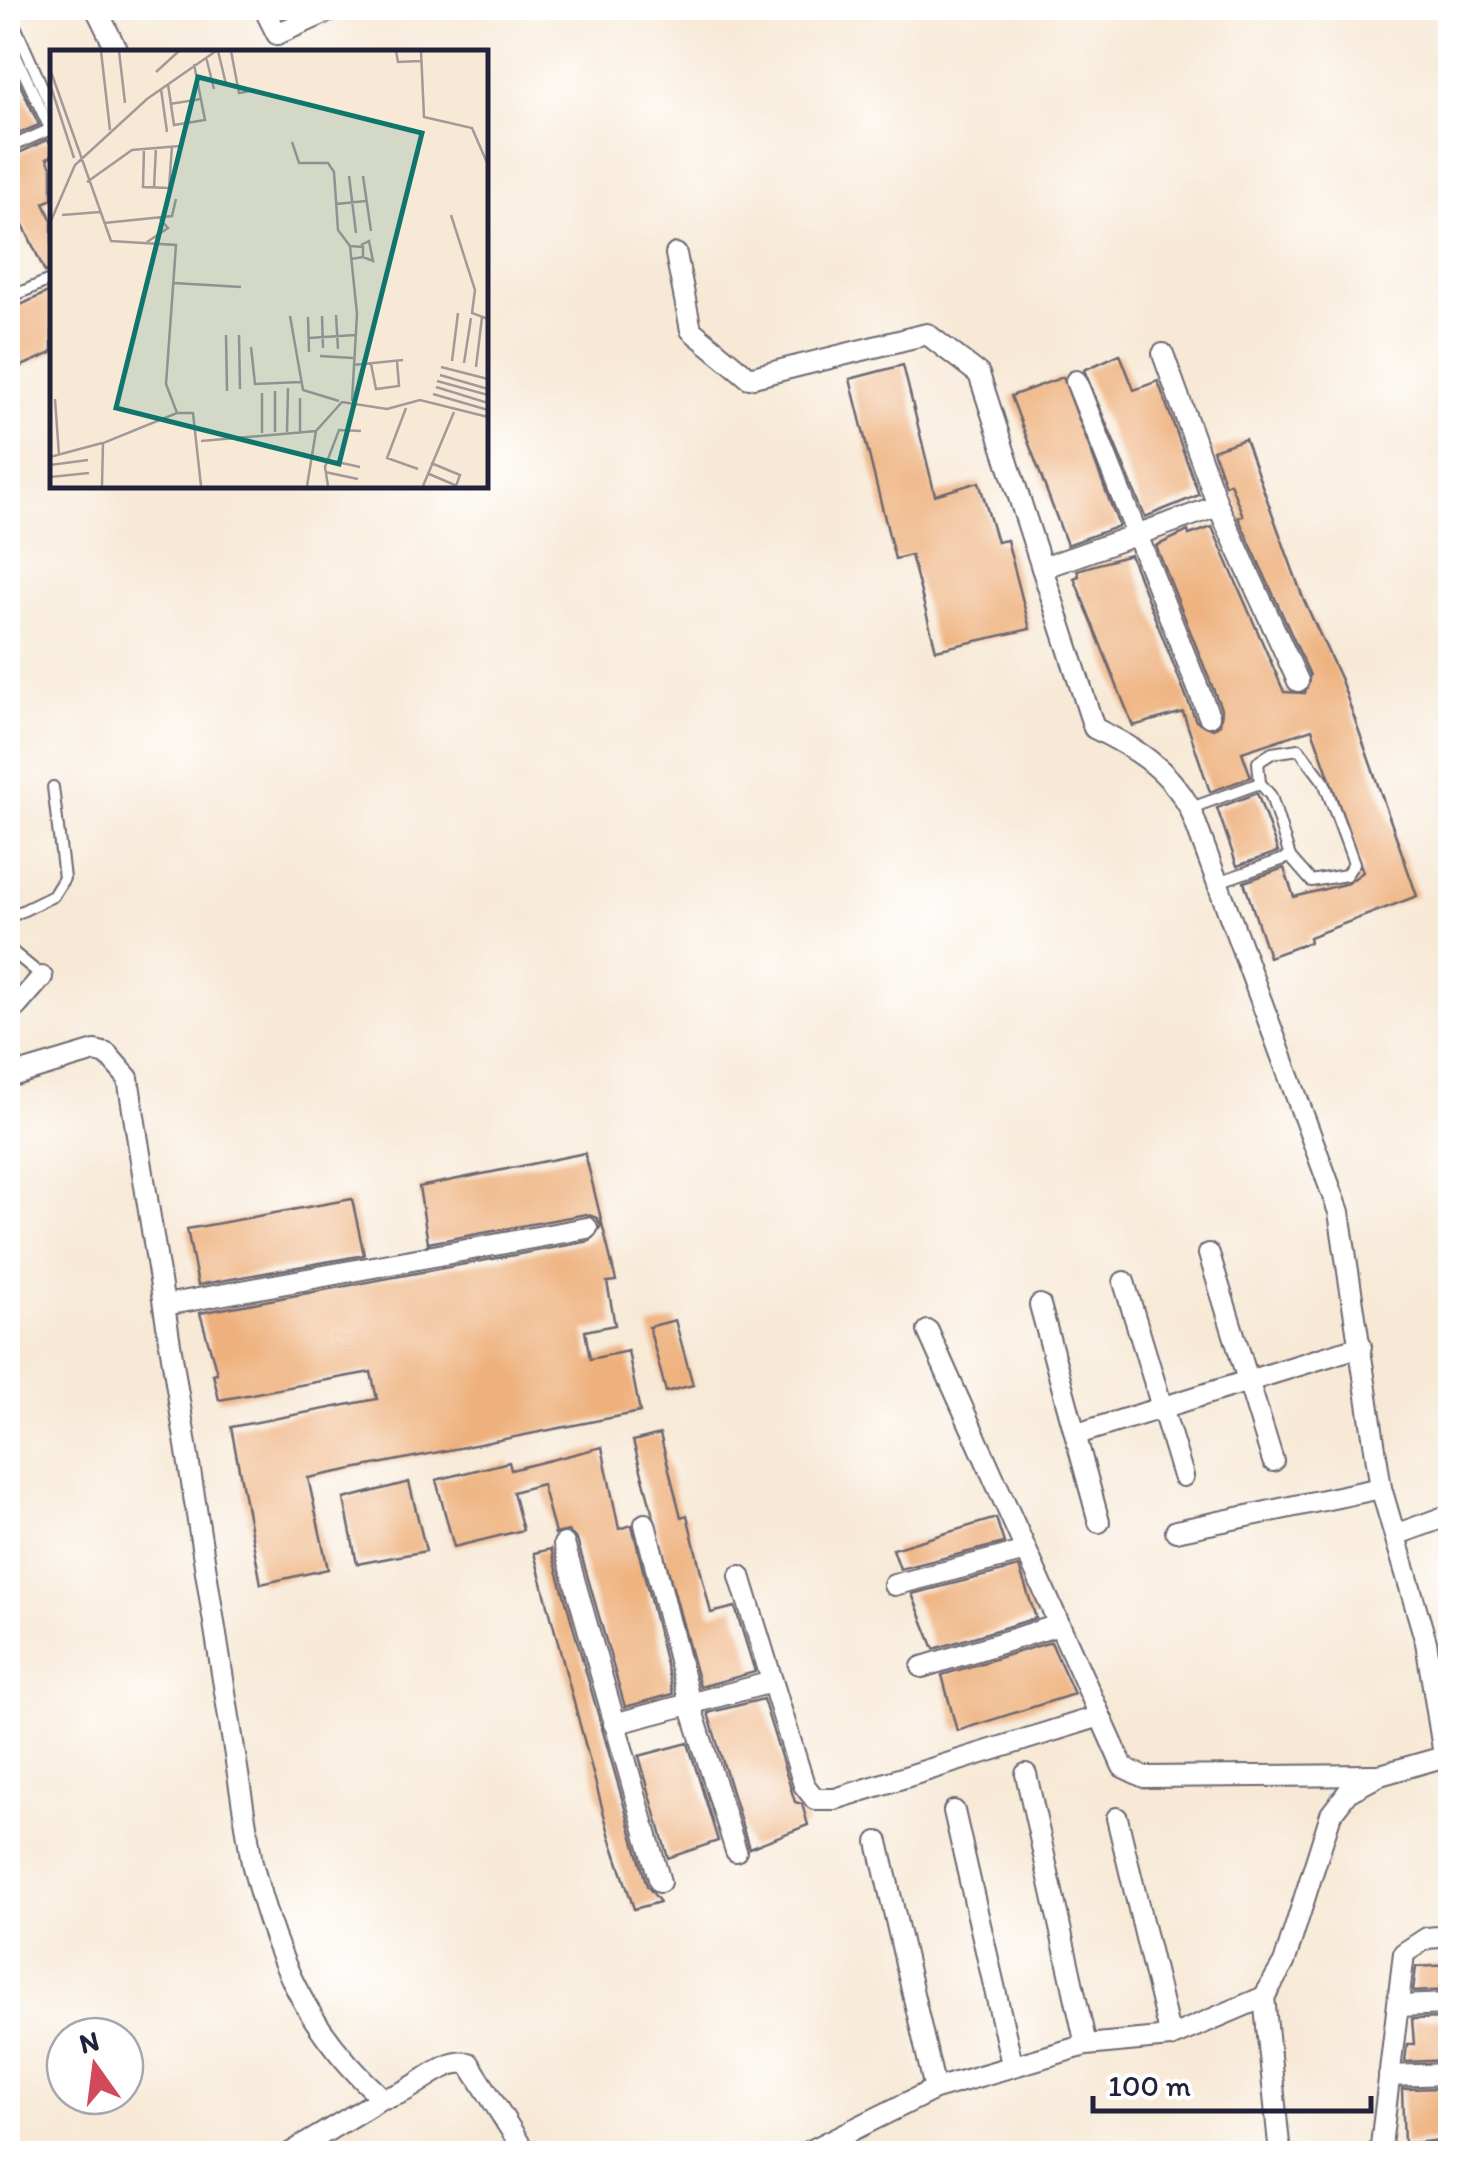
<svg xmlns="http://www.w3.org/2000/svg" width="1458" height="2161" viewBox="0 0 1458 2161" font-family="Itim,sans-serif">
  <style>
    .building { fill: #eeb17d }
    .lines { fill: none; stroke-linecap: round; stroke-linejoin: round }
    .lane-casing { stroke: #6d6871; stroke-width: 14 }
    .street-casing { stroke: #6d6871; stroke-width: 24 }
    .lane { stroke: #fff; stroke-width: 10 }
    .street { stroke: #fff; stroke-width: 20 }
    .inset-road { fill: none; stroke: #a29998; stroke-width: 2.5 }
    .view { fill: #0f766e; fill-opacity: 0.15; stroke: #0f766e; stroke-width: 5 }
    .inset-edge { fill: none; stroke: #22223b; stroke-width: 5 }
  </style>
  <rect width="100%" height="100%" fill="#fff"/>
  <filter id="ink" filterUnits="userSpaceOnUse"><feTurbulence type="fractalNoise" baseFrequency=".01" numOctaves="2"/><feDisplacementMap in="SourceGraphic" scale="20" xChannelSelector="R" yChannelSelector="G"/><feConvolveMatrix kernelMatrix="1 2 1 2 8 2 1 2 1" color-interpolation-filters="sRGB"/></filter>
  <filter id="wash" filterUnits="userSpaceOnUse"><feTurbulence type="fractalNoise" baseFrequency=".0048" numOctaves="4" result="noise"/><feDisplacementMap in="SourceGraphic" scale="40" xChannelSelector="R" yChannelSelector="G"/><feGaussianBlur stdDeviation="2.25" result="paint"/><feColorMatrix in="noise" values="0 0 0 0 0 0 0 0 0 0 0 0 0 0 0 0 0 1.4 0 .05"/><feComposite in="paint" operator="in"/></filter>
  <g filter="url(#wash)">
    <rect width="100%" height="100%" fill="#f7e9d6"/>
    <g id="blocks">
      <g class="building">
        <path d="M8,59L39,125L15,135L8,119Z"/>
        <path d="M47,140L52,144V156L47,158L52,169V199L44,203L52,221V270L45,272L8,192V158Z"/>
        <path d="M52,290V353L8,372V311Z"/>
        <path d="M1120,354L1134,390L1158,381L1199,495L1145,517L1084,370Z"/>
        <path d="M903,365L935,495L979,482L997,542L1007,540L1030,629L936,650L911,555L895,559L850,379Z"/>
        <path d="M1063,377L1119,526L1067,545L1011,396Z"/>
        <path d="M1245,439L1303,598L1341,680L1417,896L1309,937L1310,942L1269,957L1244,882L1284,868L1294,897L1348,883L1363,872L1312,729L1242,752L1251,777L1210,792L1183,712L1133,726L1074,578L1079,576L1077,570L1130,555L1196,721L1213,729L1220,724L1222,711L1156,546L1188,531L1189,535L1212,527L1284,692L1305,693L1310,675L1238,517L1243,516L1230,483L1225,485L1213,450Z"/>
        <path d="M1257,793L1278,852L1237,866L1217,808Z"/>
        <path d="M585,1153L616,1281L607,1282L615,1325L585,1331L590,1359L628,1351L640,1412L308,1478L328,1569L261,1584L231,1427L377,1399L371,1372L219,1400L213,1374L217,1373L200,1313L590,1241L601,1226L597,1218L586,1214L428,1243L419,1187Z"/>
        <path d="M352,1199L364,1255L198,1285L187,1229Z"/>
        <path d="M675,1320L693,1385L666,1392L649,1327Z"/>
        <path d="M660,1434L681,1517L687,1515L711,1613L735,1607L755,1672L700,1687L633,1441Z"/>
        <path d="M602,1447L619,1529L632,1525L673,1694L625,1707L577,1540L568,1531L555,1534L542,1484L513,1492L523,1530L454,1547L436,1480L509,1462L511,1470Z"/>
        <path d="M409,1482L426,1551L357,1564L344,1499Z"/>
        <path d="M996,1518L1004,1543L900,1569L893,1549Z"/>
        <path d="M551,1549L647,1886L660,1902L634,1909L610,1837L534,1553Z"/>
        <path d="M1019,1567L1036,1618L934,1649L912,1594Z"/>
        <path d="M1051,1642L1074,1694L957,1731L942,1675Z"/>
        <path d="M763,1699L795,1802L802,1804L808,1825L749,1848L708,1713Z"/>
        <path d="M688,1743L718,1841L668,1858L639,1756Z"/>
        <path d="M1450,1965V1990L1413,1992L1416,1967Z"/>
        <path d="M1450,2018V2060L1405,2062L1407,2044H1414L1412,2019Z"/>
        <path d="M1450,2088V2139L1404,2144L1402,2089Z"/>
      </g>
    </g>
  </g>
  <g filter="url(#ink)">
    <use href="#blocks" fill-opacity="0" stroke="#6d6871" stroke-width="2.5"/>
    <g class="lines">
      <g class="lane-casing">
        <g id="lane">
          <path d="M8,10L52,109"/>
          <path d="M8,39L52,133"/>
          <path d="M8,148L51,129"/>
          <path d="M8,298L52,279"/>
          <path d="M8,707V715"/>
          <path d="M1260,783L1258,762L1272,753L1299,749L1324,782L1354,863L1346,875L1311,881L1290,857"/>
          <path d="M1191,808L1260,783L1271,796L1290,857L1218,882"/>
          <path d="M8,918L53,896L64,878L53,787"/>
          <path d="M8,948L42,976"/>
        </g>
      </g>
      <g class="street-casing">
        <g id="street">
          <path d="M96,8L116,49"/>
          <path d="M264,8L277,34L336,8"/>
          <path d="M676,254L691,330L749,378L927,334L979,374L1094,728C1135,748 1167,767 1190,808L1339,1212L1381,1488L1426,1642L1444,1755"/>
          <path d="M1163,354L1218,506L1298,681"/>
          <path d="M1076,381L1209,716"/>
          <path d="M1042,568L1218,506"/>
          <path d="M8,1016L42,977"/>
          <path d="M8,1077L95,1051L107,1054L128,1078L252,1863C277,1961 306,2029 382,2098C414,2096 438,2058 469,2063L526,2154"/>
          <path d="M1209,1254L1273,1461"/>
          <path d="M1124,1282L1183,1476"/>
          <path d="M165,1305L587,1228"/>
          <path d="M1040,1305L1099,1522"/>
          <path d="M928,1331L1123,1767L1144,1777L1376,1775"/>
          <path d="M1077,1434L1361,1346"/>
          <path d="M645,1524L690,1704L736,1851"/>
          <path d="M1176,1531L1381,1488"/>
          <path d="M1395,1535L1450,1515"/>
          <path d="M564,1544L660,1882"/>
          <path d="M740,1576L804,1785L815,1799H835L1097,1717"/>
          <path d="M894,1585L1026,1551"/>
          <path d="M922,1667L1059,1625"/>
          <path d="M614,1724L772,1682"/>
          <path d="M1026,1774L1086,2045"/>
          <path d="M954,1811L1012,2064"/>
          <path d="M1117,1818L1170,2037"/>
          <path d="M878,1842L935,2089"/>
          <path d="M1264,1997L1280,2154"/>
          <path d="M1398,2006L1450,2004"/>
          <path d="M1389,2076L1450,2074"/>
          <path d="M289,2154L382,2098"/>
          <path d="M804,2154L935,2089L1086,2045L1170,2037L1264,1997L1284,1963L1331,1814L1348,1792L1380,1775L1450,1755"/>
          <path d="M1380,2154L1404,1953L1427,1938L1450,1936"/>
          <path d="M1424,2154L1450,2153"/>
        </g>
      </g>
      <use href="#lane" class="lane"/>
      <use href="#street" class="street"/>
    </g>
  </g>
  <g transform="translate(50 50)">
    <rect width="438" height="438" fill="#f7e9d6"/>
    <path class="inset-road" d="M51,1L60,80M69,1L75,53M168,1L176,34M181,1L189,43L205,40M346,1L348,12L371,11M371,1L374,67L422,78L438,115M156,7L164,39M0,19L61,191L126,195L116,334L127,363H143L151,436M106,22L129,1M0,34L24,108M118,34L124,75L155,70L144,14M111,39L117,82M120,54L151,49M242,92L249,113H278L284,122L288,180L300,196L307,264L302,351M94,98L93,137L119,138L122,96M299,126L306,183M313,126L321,181M37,132L82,100L130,96M104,138L106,97M286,154L316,151M12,165L50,162M401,165L425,240L422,263L438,269M0,173L25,115L97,49L166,1M54,173L122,166L126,149M97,192L118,178L110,169M311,195L319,191L323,211L313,207M300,196L313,197V207L301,209M124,233L191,237M286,265L288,299M240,266L253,340L289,351M272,266L273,298M258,267L259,302M176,285L177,341M189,285L190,339M259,288L305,285M201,297L205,334L251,332M270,306L303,308M402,311L408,263M414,313L421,268M321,314L326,339L349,336L347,311M303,315L353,310M391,317L438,329M426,317L432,267M390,325L438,339M387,331L438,345M386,337L438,353M383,344L438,360M5,349L9,405M356,358L337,408L368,419M225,382V341M237,382L238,338M212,383V343M250,384V348M151,391L266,381L292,352L337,359L370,350L438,367M0,407L52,393M278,410L310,417M381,413L410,425L406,436M0,415L38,410M275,422L308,429M377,423L407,436M0,427L39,423M52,436L53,393L127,363M257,436L266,381M278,436L275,417L289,380L311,381M373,436L404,362"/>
    <path class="view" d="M148,27L372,83L289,414L66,358Z"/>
    <rect width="438" height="438" class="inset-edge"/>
  </g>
  <rect width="1458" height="2161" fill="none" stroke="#fff" stroke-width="40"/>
  <g transform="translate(95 2066) rotate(346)"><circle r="48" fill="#ffffff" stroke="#a7a7b1" stroke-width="2.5"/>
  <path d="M0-8L18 38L0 25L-18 38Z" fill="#d1495b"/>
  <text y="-15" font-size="28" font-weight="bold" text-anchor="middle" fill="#22223b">N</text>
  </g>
  <path d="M1093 2096v15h278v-15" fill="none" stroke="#22223b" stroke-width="5"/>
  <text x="1108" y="2096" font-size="30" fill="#22223b" stroke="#ffffff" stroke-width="8" paint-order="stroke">100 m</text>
</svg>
